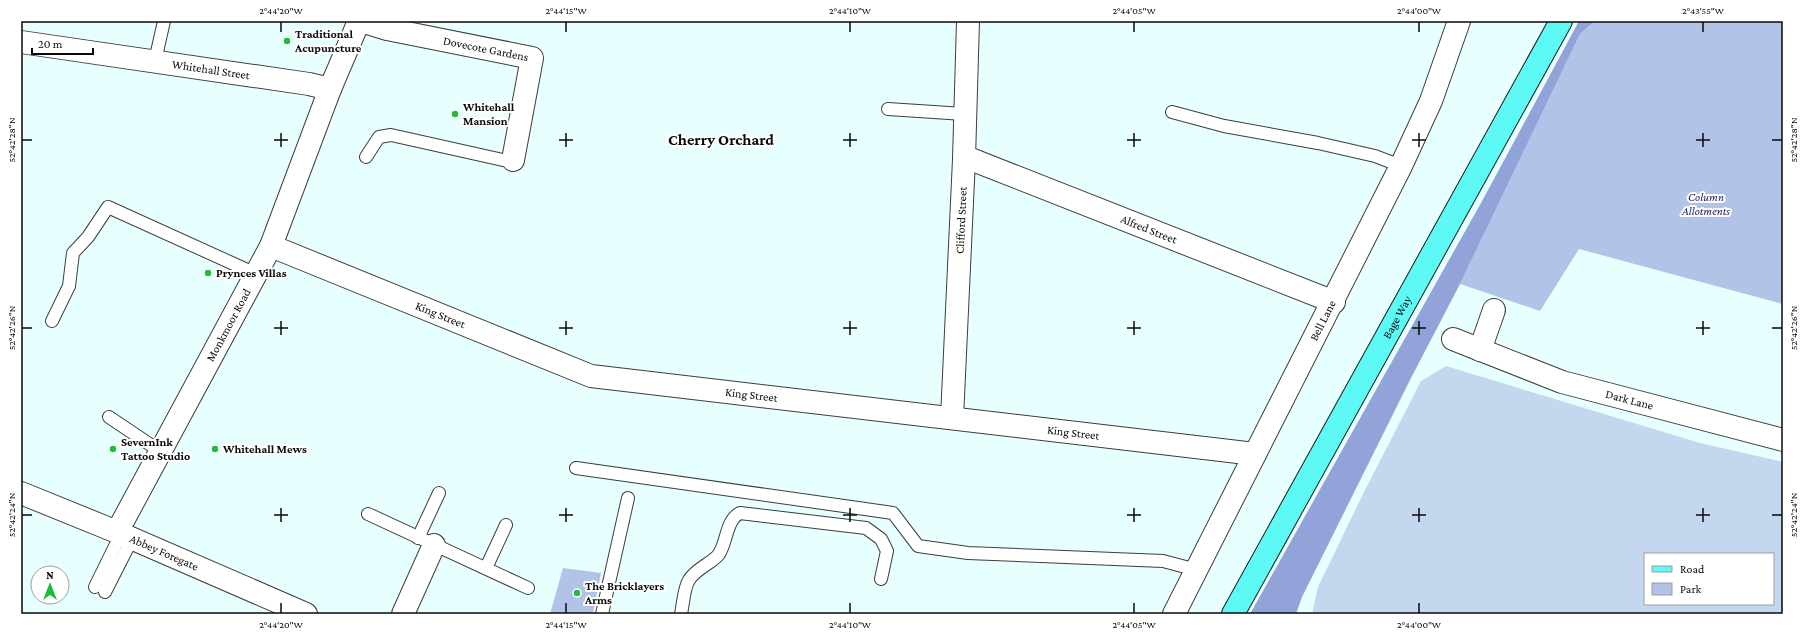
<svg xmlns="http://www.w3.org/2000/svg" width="1804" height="635" viewBox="0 0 1804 635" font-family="'Crimson Pro',serif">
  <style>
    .green { fill: #b2c3e8 }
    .forest { fill: #91a3d9 }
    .pitch { fill: #c4d7ef; fill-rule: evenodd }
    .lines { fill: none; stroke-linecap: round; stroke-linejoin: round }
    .service-casing { stroke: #3d3d3d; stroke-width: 14 }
    .minor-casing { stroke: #3d3d3d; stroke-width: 24 }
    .tertiary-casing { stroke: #3d3d3d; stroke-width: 24 }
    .primary-casing { stroke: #1b1b1b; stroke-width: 24 }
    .service { stroke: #fff; stroke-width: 12 }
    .minor { stroke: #fff; stroke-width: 22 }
    .tertiary { stroke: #fff; stroke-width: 22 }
    .primary { stroke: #5df9f4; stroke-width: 22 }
    .ticks { fill: none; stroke: #0a0a0a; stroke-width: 1.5 }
    .poi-dot { fill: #23b93b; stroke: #fff; stroke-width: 1.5 }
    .labels { text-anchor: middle; stroke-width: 4; stroke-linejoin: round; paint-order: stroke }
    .poi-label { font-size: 12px; font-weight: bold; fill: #0a0a0a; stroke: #fff; text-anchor: start }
    .street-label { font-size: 12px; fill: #0a0a0a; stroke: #fff }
    .park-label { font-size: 12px; font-style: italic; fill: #1c1c60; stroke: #fff }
    .district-label { font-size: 16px; font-weight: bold; fill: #0a0a0a; stroke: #fff }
    .neatline { fill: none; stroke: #0a0a0a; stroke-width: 1.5 }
    .ticks-label { font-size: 10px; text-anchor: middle; fill: #0a0a0a }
  </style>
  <rect width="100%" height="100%" fill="#e7ffff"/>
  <g class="green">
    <path d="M1595,21H1783V304L1579,249L1540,311L1460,284L1580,34Z"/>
    <path d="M563,568L601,573L593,614H550Z"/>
  </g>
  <path class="forest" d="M1579,21H1595L1580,34L1460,284L1411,378L1302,597L1296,614H1250L1481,203Z"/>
  <path class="pitch" d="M1446,366L1700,443L1783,462V614H1312L1318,587L1364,492L1421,381ZM1645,554H1773V604H1645Z"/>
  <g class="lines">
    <g class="service-casing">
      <g id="service">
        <path d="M155,61L164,21"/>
        <path d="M888,109L964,114"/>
        <path d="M1172,112L1224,126L1318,143L1375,156L1401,166"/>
        <path d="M366,157L379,137L391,135L503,160H513"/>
        <path d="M52,321L69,286L73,253L88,237L108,207L256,274"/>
        <path d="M109,417L161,452"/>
        <path d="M576,468L893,513L918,546L968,553L1163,561L1197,570"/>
        <path d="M368,514L528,588"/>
        <path d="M418,538L439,493"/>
        <path d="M486,568L506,525"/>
        <path d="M95,587L121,534"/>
        <path d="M105,592L132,539"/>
        <path d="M602,614L628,498"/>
        <path d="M681,614C683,605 684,587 689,580C695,569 714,562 719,554C727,542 726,520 740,513L866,528L881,539L887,551L881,579"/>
      </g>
    </g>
    <g class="minor-casing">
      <g id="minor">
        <path id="s1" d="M361,21L387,29L532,58L513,160"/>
        <path id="s2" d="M21,42L309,84L330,89"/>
        <path id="s3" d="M964,159L973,160L1334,302"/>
        <path id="s4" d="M271,246L591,376L1255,454"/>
        <path id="s5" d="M1453,339L1562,382L1783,440"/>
        <path d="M1480,350L1494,310"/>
        <path id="s6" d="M952,418L964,159L968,21"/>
        <path d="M403,614L434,545"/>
        <path id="s7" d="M1174,614L1401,166L1431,101L1459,21"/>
      </g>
    </g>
    <g class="tertiary-casing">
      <g id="tertiary">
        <path id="s8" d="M21,493L117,532L306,614"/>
        <path id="s9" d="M117,532L271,246L330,89L359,21"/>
      </g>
    </g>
    <g class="primary-casing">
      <g id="primary">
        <path id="s10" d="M1233,614L1561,21"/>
      </g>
    </g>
    <use href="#service" class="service"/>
    <use href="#minor" class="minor"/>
    <use href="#tertiary" class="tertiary"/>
    <use href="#primary" class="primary"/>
  </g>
  <path class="ticks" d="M281,22V32M566,22V32M850,22V32M1134,22V32M1419,22V32M1703,22V32M281,133V147M566,133V147M850,133V147M1134,133V147M1419,133V147M1703,133V147M22,140H32M274,140H288M559,140H573M843,140H857M1127,140H1141M1412,140H1426M1696,140H1710M1772,140H1782M281,321V335M566,321V335M850,321V335M1134,321V335M1419,321V335M1703,321V335M22,328H32M274,328H288M559,328H573M843,328H857M1127,328H1141M1412,328H1426M1696,328H1710M1772,328H1782M281,508V522M566,508V522M850,508V522M1134,508V522M1419,508V522M1703,508V522M22,515H32M274,515H288M559,515H573M843,515H857M1127,515H1141M1412,515H1426M1696,515H1710M1772,515H1782M281,603V613M566,603V613M850,603V613M1134,603V613M1419,603V613"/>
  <g class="poi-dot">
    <circle cx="287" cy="41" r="4"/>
    <circle cx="455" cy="114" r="4"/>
    <circle cx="208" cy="273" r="4"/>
    <circle cx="113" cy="449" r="4"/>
    <circle cx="215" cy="449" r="4"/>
    <circle cx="577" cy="593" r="4"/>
  </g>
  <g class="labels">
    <g class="poi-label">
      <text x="295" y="38">Traditional<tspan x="295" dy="14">Acupuncture</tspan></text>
      <text x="463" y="111">Whitehall<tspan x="463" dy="14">Mansion</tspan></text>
      <text x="216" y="277">Prynces Villas</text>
      <text x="121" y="446">SevernInk<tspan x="121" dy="14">Tattoo Studio</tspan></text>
      <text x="223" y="453">Whitehall Mews</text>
      <text x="585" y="590">The Bricklayers<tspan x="585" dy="14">Arms</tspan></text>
    </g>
    <g class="street-label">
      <text dy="4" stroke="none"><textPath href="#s1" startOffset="128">Dovecote Gardens</textPath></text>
      <text dy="4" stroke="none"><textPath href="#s2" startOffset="192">Whitehall Street</textPath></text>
      <text dy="4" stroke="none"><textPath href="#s6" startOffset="198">Clifford Street</textPath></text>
      <text dy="4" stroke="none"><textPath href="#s3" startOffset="198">Alfred Street</textPath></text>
      <text dy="4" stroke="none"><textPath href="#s4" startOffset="183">King Street</textPath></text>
      <text dy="4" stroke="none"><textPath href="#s10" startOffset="339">Bage Way</textPath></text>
      <text dy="4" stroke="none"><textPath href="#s7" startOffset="329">Bell Lane</textPath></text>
      <text dy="4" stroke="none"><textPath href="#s9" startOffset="235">Monkmoor Road</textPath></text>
      <text dy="4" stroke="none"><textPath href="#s4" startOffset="507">King Street</textPath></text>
      <text dy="4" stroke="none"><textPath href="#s5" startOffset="187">Dark Lane</textPath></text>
      <text dy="4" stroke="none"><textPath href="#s4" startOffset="831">King Street</textPath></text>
      <text dy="4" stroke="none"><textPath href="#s8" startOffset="155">Abbey Foregate</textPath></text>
    </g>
    <g class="park-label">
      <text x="1706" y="201">Column<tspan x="1706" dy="14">Allotments</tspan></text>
    </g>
    <g class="district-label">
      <text x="721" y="145">Cherry Orchard</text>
    </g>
  </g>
  <rect width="1804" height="635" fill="none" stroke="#ffffff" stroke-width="44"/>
  <rect x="1644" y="553" width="130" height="52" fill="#ffffff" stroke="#9d9d9d"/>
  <rect x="1652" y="566" width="20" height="6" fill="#5df9f4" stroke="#9d9d9d"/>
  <text x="1680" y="573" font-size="12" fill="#0a0a0a">Road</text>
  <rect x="1652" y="583" width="20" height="12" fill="#b2c3e8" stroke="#9d9d9d"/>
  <text x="1680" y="593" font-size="12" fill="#0a0a0a">Park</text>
  <g transform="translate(50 585)"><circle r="19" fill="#ffffff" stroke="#9d9d9d"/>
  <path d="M0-3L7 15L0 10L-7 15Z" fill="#23b93b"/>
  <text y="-6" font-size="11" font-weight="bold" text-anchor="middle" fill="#0a0a0a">N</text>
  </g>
  <path d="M32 48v6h61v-6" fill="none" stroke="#0a0a0a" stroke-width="2"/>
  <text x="38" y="48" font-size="12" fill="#0a0a0a" stroke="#ffffff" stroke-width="3" paint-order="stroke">20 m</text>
  <rect x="22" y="22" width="1760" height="591" class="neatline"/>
  <g class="ticks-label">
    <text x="281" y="14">2°44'20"W</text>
    <text x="566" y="14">2°44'15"W</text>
    <text x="850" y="14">2°44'10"W</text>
    <text x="1134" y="14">2°44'05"W</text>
    <text x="1419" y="14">2°44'00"W</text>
    <text x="1703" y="14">2°43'55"W</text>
    <text transform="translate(11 140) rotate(-90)" y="4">52°42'28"N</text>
    <text transform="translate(1793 140) rotate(-90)" y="4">52°42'28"N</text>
    <text transform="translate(11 328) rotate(-90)" y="4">52°42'26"N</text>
    <text transform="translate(1793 328) rotate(-90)" y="4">52°42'26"N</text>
    <text transform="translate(11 515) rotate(-90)" y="4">52°42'24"N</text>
    <text transform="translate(1793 515) rotate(-90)" y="4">52°42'24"N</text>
    <text x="281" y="628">2°44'20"W</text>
    <text x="566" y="628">2°44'15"W</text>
    <text x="850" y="628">2°44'10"W</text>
    <text x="1134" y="628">2°44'05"W</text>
    <text x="1419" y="628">2°44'00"W</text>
  </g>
</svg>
